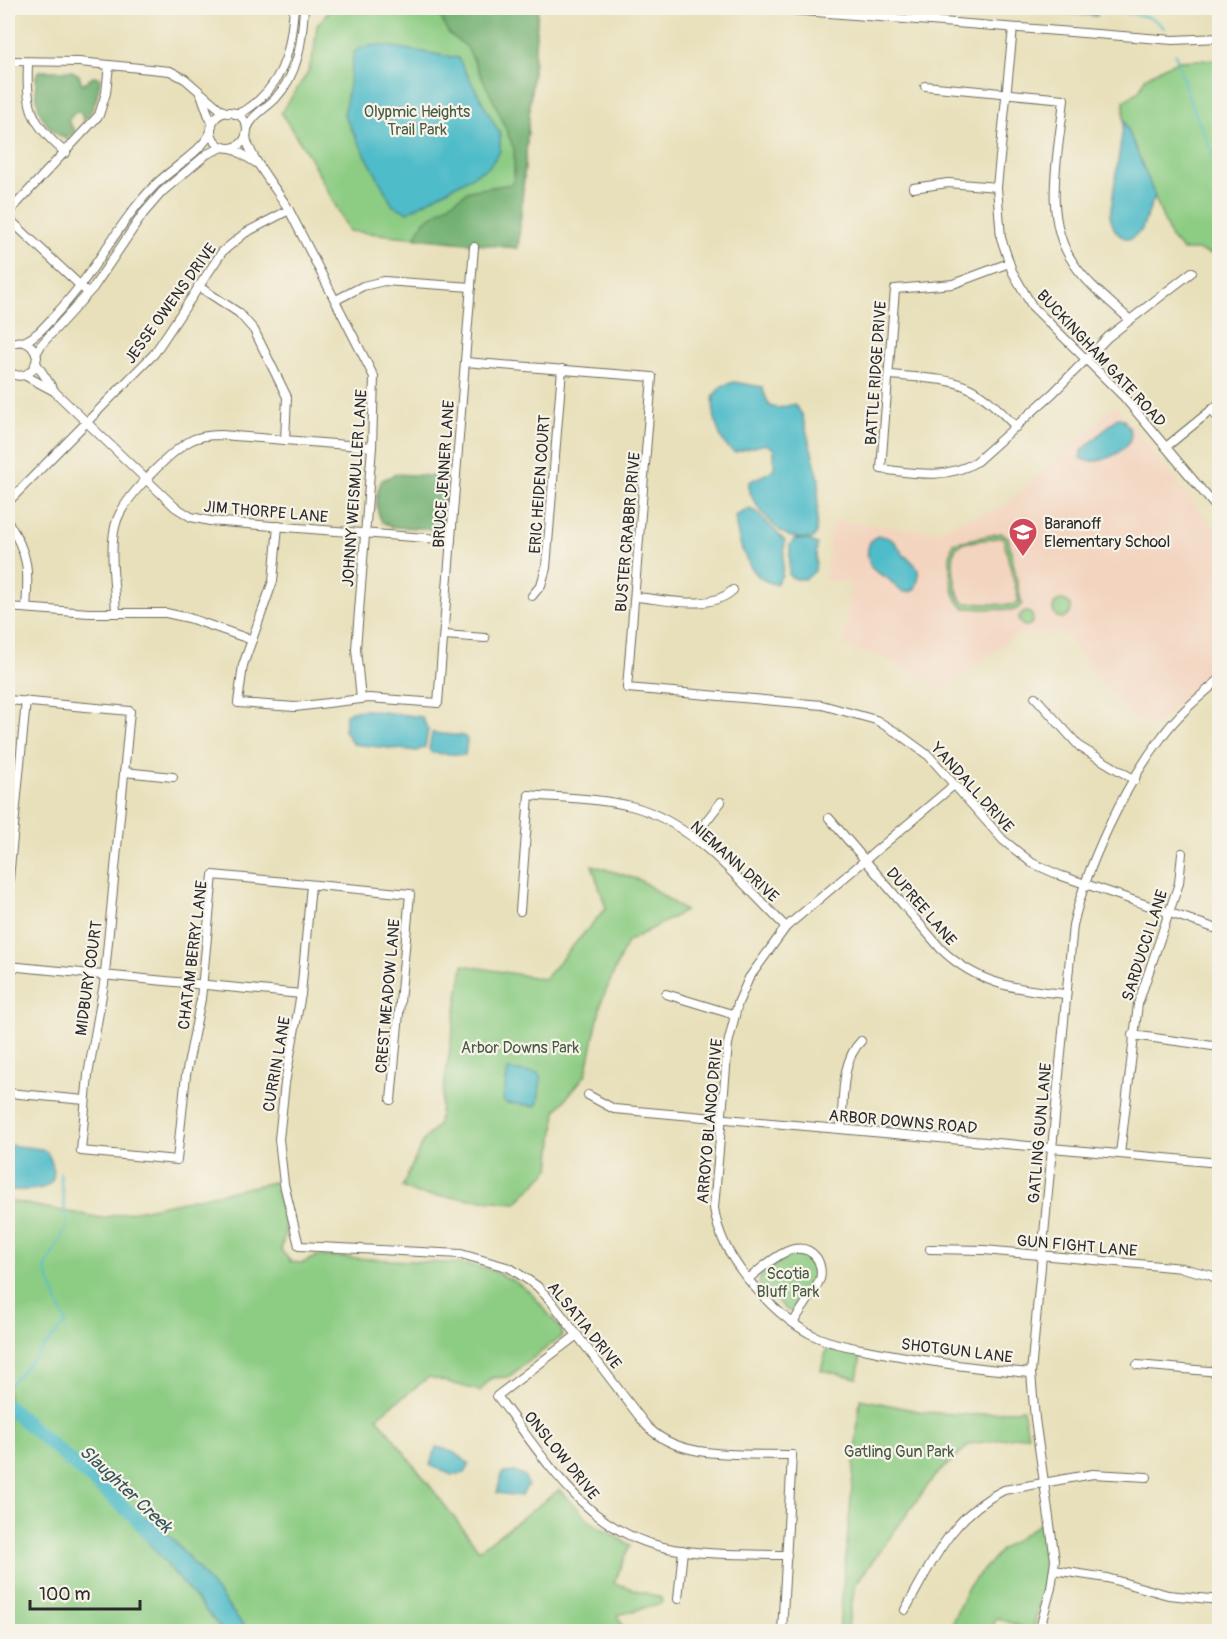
<svg xmlns="http://www.w3.org/2000/svg" width="1227" height="1639" viewBox="0 0 1227 1639" font-family="Pangolin,sans-serif">
  <style>
    .built { fill: #f3d4bf }
    .green { fill: #8ccc83; stroke: #5c7c57; stroke-width: 1.5; fill-rule: evenodd }
    .forest { fill: #71b071; stroke: #4e6e4e; stroke-width: 1.5 }
    .water { fill: #4fbcc9; stroke: #3d747a; stroke-width: 1.5 }
    .lines { fill: none; stroke-linecap: round; stroke-linejoin: round }
    .stream { stroke: #4fbcc9; stroke-width: 2 }
    .river { stroke: #4fbcc9; stroke-width: 14 }
    .minor-casing { stroke: #6d6a5d; stroke-width: 10 }
    .minor { stroke: #fff; stroke-width: 8 }
    .labels { text-anchor: middle; stroke-width: 4.5; stroke-linejoin: round; paint-order: stroke }
    .park-label { font-size: 16px; fill: #485b45; stroke: #f7f3e8 }
    .street-label { font-size: 16px; fill: #2b2b2b; stroke: #f7f3e8 }
    .poi-label { font-size: 16px; fill: #2b2b2b; stroke: #f7f3e8; text-anchor: start }
    .water-label { font-size: 18px; font-style: italic; fill: #36565a; stroke: #f7f3e8 }
  </style>
  <rect width="100%" height="100%" fill="#f7f3e8"/>
  <filter id="ink" filterUnits="userSpaceOnUse"><feTurbulence type="fractalNoise" baseFrequency=".0167" numOctaves="2"/><feDisplacementMap in="SourceGraphic" scale="12" xChannelSelector="R" yChannelSelector="G"/><feConvolveMatrix kernelMatrix="1 2 1 2 8 2 1 2 1" color-interpolation-filters="sRGB"/></filter>
  <filter id="wash" filterUnits="userSpaceOnUse"><feTurbulence type="fractalNoise" baseFrequency=".008" numOctaves="4" result="noise"/><feDisplacementMap in="SourceGraphic" scale="24" xChannelSelector="R" yChannelSelector="G"/><feGaussianBlur stdDeviation="1.35" result="paint"/><feColorMatrix in="noise" values="0 0 0 0 0 0 0 0 0 0 0 0 0 0 0 0 0 1.4 0 .05"/><feComposite in="paint" operator="in"/></filter>
  <g filter="url(#wash)">
    <rect width="100%" height="100%" fill="#e8e0ba"/>
    <path class="built" d="M1115,405L1219,534V662L1153,728L1129,715L1064,635L1049,632L1014,636L945,691L879,655L844,647L851,583L825,580L831,520L937,532L966,518L1003,507Z"/>
    <g class="green">
      <path d="M332,8L538,9L518,248L349,231L309,156L281,113L307,74L314,52L317,25Z"/>
      <path d="M1219,59L1220,219L1217,224L1220,249L1210,254L1198,250H1182L1170,236L1124,120V101L1139,91L1145,78L1164,67L1178,61Z"/>
      <path d="M1001,533L1008,537L1022,605L1015,610L964,608C949,597 947,560 953,543ZM1003,537L1019,602L1013,605L964,603C954,593 951,562 955,549L963,543Z"/>
      <circle cx="1062" cy="609" r="9"/>
      <circle cx="1026" cy="619" r="7"/>
      <path d="M592,865L640,880L685,911L627,942L602,1000L586,1074L556,1111L550,1169L516,1203L417,1194L402,1187L424,1140L438,1125L463,965L544,979L606,908Z"/>
      <path d="M274,1182L286,1229L281,1250L291,1262L303,1263L317,1256L463,1264L489,1269L514,1281L531,1293L562,1330V1336L508,1377L491,1378L480,1391L429,1377L377,1417L479,1550L559,1490L591,1522L630,1545L614,1583L662,1598V1603L618,1615L625,1632L8,1631V1201L102,1218Z"/>
      <path d="M792,1254H801L812,1259C821,1282 808,1291 795,1310L788,1311L759,1286L760,1276Z"/>
      <path d="M827,1348L861,1356L857,1378L821,1370Z"/>
      <path d="M860,1399L923,1412L972,1415L1023,1409L1028,1435L970,1444L934,1477L855,1585L848,1626L852,1631H839Z"/>
      <path d="M1042,1522L1048,1567L1033,1631L997,1618L988,1631H948L968,1587L1001,1550Z"/>
    </g>
    <g class="forest">
      <path d="M436,8L538,9L518,248L415,238L424,221L469,191L511,184L514,181V149L499,112L467,47L449,34Z"/>
      <path d="M72,71L79,75L82,84L95,76L100,78C98,95 95,109 84,121L80,112H75L68,121L75,131L66,139C43,129 35,107 36,83C36,77 35,74 40,71Z"/>
      <path d="M396,474L447,477L444,524L440,529L392,527L382,522C375,509 375,493 382,480Z"/>
    </g>
    <g class="water">
      <path d="M1061,8H1097V16L1061,13Z"/>
      <path d="M380,45L458,58L500,134V151L489,167L408,212L393,206L344,115L354,52L366,46Z"/>
      <path d="M1124,120L1155,196L1141,231L1130,239C1116,237 1113,228 1110,216Z"/>
      <path d="M734,382L762,387L769,406L779,408L794,404L802,414L819,479L816,534L812,539C805,538 796,539 789,536C774,530 746,498 749,482L770,472L774,468V449L766,444L735,452C719,447 711,411 714,395L722,386Z"/>
      <path d="M1117,418L1123,419C1126,424 1132,429 1131,436C1128,453 1095,468 1080,458L1082,451Z"/>
      <path d="M749,509L756,512L785,541L782,575L776,584C748,581 737,540 735,516Z"/>
      <path d="M878,536C892,536 898,544 903,555C917,563 924,574 914,590C900,597 896,585 887,578C881,574 876,573 871,567C866,556 865,541 878,536Z"/>
      <path d="M795,539L808,540L817,544L815,571L806,579H796L789,576L790,545Z"/>
      <path d="M366,710L422,717L428,730L425,747L417,751L353,744L344,730L346,715L351,711Z"/>
      <path d="M432,733L464,736L467,740L465,755L432,753L429,749Z"/>
      <path d="M508,1070L538,1073L541,1077L538,1103L535,1106L506,1103L503,1100Z"/>
      <path d="M8,1145L42,1149L47,1152C68,1192 35,1191 8,1190Z"/>
      <path d="M436,1447C449,1449 459,1454 469,1464L465,1473L452,1475L430,1465Z"/>
      <path d="M515,1472L524,1475L528,1485L521,1496L497,1493L502,1473Z"/>
      <path d="M153,1517L196,1566L248,1631H223L137,1529L145,1518Z"/>
    </g>
    <g class="lines">
      <g class="stream">
        <path d="M1110,8C1128,18 1149,10 1164,28"/>
        <path d="M1175,53L1188,96L1220,171"/>
        <path d="M8,1386L66,1323L45,1269L67,1226L60,1173"/>
      </g>
      <path class="river" d="M8,1407L135,1517L153,1538"/>
    </g>
  </g>
  <g filter="url(#ink)">
    <g class="lines">
      <g class="minor-casing">
        <g id="minor">
          <path d="M765,8L1173,40L1220,38"/>
          <path d="M916,20L917,8"/>
          <path d="M931,21V8"/>
          <path d="M1013,28L997,187L1001,238L1012,271L1032,306L1124,397L1220,512"/>
          <path d="M8,61L79,62L170,71L185,79L221,110L228,113"/>
          <path d="M28,64C26,108 31,124 66,153"/>
          <path d="M925,86L1064,99C1059,153 1041,217 1074,264C1088,285 1111,302 1129,319"/>
          <path d="M201,94L212,125"/>
          <circle cx="229" cy="130" r="18"/>
          <path d="M235,114C245,112 251,107 259,100C287,74 291,44 294,8"/>
          <path d="M247,129C252,115 265,109 275,99C299,73 302,41 304,8"/>
          <path d="M246,136C247,154 278,191 289,210L374,377L372,447L356,649L361,699"/>
          <path d="M232,148L258,164"/>
          <path d="M913,188L948,183L997,187"/>
          <path d="M8,213L99,115L106,93L109,65"/>
          <path d="M8,218L85,290"/>
          <path d="M1009,263L953,284L895,289L881,469C914,473 946,480 976,462L1053,393L1108,337L1192,272"/>
          <path d="M198,286L239,313L254,330L287,397L285,440"/>
          <path d="M336,300L363,286L384,281L471,287"/>
          <path d="M24,342C37,336 46,325 55,315C95,274 117,223 156,184C170,170 205,149 211,131"/>
          <path d="M8,346C20,337 33,342 37,357C35,374 21,381 8,371"/>
          <path d="M36,354L41,345L93,288L143,214L162,192L207,154L223,147"/>
          <path d="M465,362L652,377L627,688L822,705L876,720L899,734L929,756L1003,840L1032,863L1059,875L1220,930"/>
          <path d="M36,363L55,392L175,507L191,517L210,521L451,540"/>
          <path d="M24,375L54,391"/>
          <path d="M890,375C956,381 968,376 1016,427"/>
          <path d="M1211,410L1220,420"/>
          <path d="M1166,447L1220,403"/>
          <path d="M8,502L154,354L222,252L245,233L289,210"/>
          <path d="M8,522C29,555 29,570 26,608"/>
          <path d="M278,526L273,581L243,665L238,703L295,707L369,698L438,703L474,247"/>
          <path d="M532,596L541,585L546,568L562,369"/>
          <path d="M635,597C665,599 710,612 733,590"/>
          <path d="M8,607L89,613H166L189,618L252,640"/>
          <path d="M116,613C115,586 108,544 117,520C125,497 169,453 190,441C199,436 210,435 221,435L372,447"/>
          <path d="M444,635L485,638"/>
          <path d="M1035,697L1080,747L1135,780"/>
          <path d="M8,700L130,711L104,984L88,1075L81,1151L177,1160L186,1075L201,999L213,875L410,894L391,1100"/>
          <path d="M124,772L173,777"/>
          <path d="M954,785L786,927L749,978L738,1003L728,1044L714,1208C718,1235 729,1255 746,1277C767,1302 789,1325 819,1338C838,1346 858,1348 877,1352C930,1362 978,1369 1031,1373"/>
          <path d="M829,818L941,949C977,984 1017,990 1065,994"/>
          <path d="M693,838L721,802"/>
          <path d="M311,885L301,994L285,1083L279,1139L284,1184L299,1246L461,1254L510,1268L537,1286L551,1301L645,1424C678,1462 745,1453 792,1455L782,1632"/>
          <path d="M8,889L26,701"/>
          <path d="M520,911L529,795C563,798 598,798 631,806C694,822 741,883 786,927"/>
          <path d="M8,966L301,994"/>
          <path d="M666,994L735,1015"/>
          <path d="M1132,1035L1220,1047"/>
          <path d="M8,1093L85,1100"/>
          <path d="M588,1095L614,1109L1220,1163"/>
          <path d="M841,1129C844,1100 840,1062 861,1041"/>
          <path d="M1120,1154L1138,1004L1179,883L1182,853"/>
          <path d="M930,1249L984,1250L1182,1268L1210,1275L1220,1281"/>
          <path d="M748,1279C764,1267 796,1233 816,1257C820,1262 822,1272 820,1279C814,1294 801,1309 793,1323"/>
          <path d="M577,1335L497,1396C543,1455 584,1530 663,1547C703,1556 746,1554 787,1555"/>
          <path d="M1137,1365L1220,1372"/>
          <path d="M1054,1570L1107,1578L1168,1595L1220,1600"/>
          <path d="M678,1599L683,1550"/>
          <path d="M905,1610C933,1561 951,1516 1004,1490L1093,1474L1147,1477"/>
          <path d="M1039,1632L1051,1588L1055,1560L1035,1419L1031,1373L1073,925C1087,865 1124,787 1161,738C1177,715 1199,697 1220,679"/>
        </g>
      </g>
      <use href="#minor" class="minor"/>
    </g>
  </g>
  <defs>
    <g id="school-pin" transform="scale(1.5)"><path d="M0 17L-7.5 6A9.5 9.5 0 1 1 7.5 6Z" fill="#d1495b" stroke="#f7f3e8"/><path d="M0-5L7-2L0 1L-7-2ZM-4 1L0 2.5L4 1V4Q0 6-4 4Z" fill="#fff"/></g>
  </defs>
  <g fill-rule="evenodd">
    <use href="#school-pin" x="1023" y="532"/>
  </g>
  <g class="labels">
    <g class="park-label">
      <text x="417" y="117">Olypmic Heights<tspan x="417" dy="18">Trail Park</tspan></text>
      <text x="520" y="1053">Arbor Downs Park</text>
      <text x="788" y="1279">Scotia<tspan x="788" dy="18">Bluff Park</tspan></text>
      <text x="899" y="1457">Gatling Gun Park</text>
    </g>
    <g class="street-label">
      <text transform="translate(170 303) rotate(-54)" y="6">JESSE OWENS DRIVE</text>
      <text transform="translate(1102 358) rotate(47)" y="6">BUCKINGHAM GATE ROAD</text>
      <text transform="translate(875 373) rotate(-86)" y="6">BATTLE RIDGE DRIVE</text>
      <text transform="translate(443 474) rotate(-86)" y="6">BRUCE JENNER LANE</text>
      <text transform="translate(539 484) rotate(-86)" y="6">ERIC HEIDEN COURT</text>
      <text transform="translate(354 488) rotate(-86)" y="6">JOHNNY WEISMULLER LANE</text>
      <text transform="translate(266 511) rotate(5)" y="6">JIM THORPE LANE</text>
      <text transform="translate(627 532) rotate(-85)" y="6">BUSTER CRABBR DRIVE</text>
      <text transform="translate(973 787) rotate(48)" y="6">YANDALL DRIVE</text>
      <text transform="translate(735 861) rotate(42)" y="6">NIEMANN DRIVE</text>
      <text transform="translate(922 906) rotate(49)" y="6">DUPREE LANE</text>
      <text transform="translate(1144 945) rotate(-72)" y="6">SARDUCCI LANE</text>
      <text transform="translate(192 955) rotate(-83)" y="6">CHATAM BERRY LANE</text>
      <text transform="translate(88 978) rotate(-82)" y="6">MIDBURY COURT</text>
      <text transform="translate(387 996) rotate(-85)" y="6">CREST MEADOW LANE</text>
      <text transform="translate(276 1064) rotate(-80)" y="6">CURRIN LANE</text>
      <text transform="translate(709 1121) rotate(-85)" y="6">ARROYO BLANCO DRIVE</text>
      <text transform="translate(903 1121) rotate(5)" y="6">ARBOR DOWNS ROAD</text>
      <text transform="translate(1039 1133) rotate(-85)" y="6">GATLING GUN LANE</text>
      <text transform="translate(1077 1245) rotate(5)" y="6">GUN FIGHT LANE</text>
      <text transform="translate(585 1325) rotate(51)" y="6">ALSATIA DRIVE</text>
      <text transform="translate(957 1350) rotate(7)" y="6">SHOTGUN LANE</text>
      <text transform="translate(562 1455) rotate(51)" y="6">ONSLOW DRIVE</text>
    </g>
    <g class="poi-label">
      <text x="1044" y="529">Baranoff<tspan x="1044" dy="18">Elementary School</tspan></text>
    </g>
    <g class="water-label">
      <text transform="translate(126 1489) rotate(43)" y="6">Slaughter Creek</text>
    </g>
  </g>
  <rect width="1227" height="1639" fill="none" stroke="#f7f3e8" stroke-width="30"/>
  <path d="M30 1600v9h110v-9" fill="none" stroke="#2b2b2b" stroke-width="3"/>
  <text x="39" y="1600" font-size="18" fill="#2b2b2b" stroke="#f7f3e8" stroke-width="4.5" paint-order="stroke">100 m</text>
</svg>
